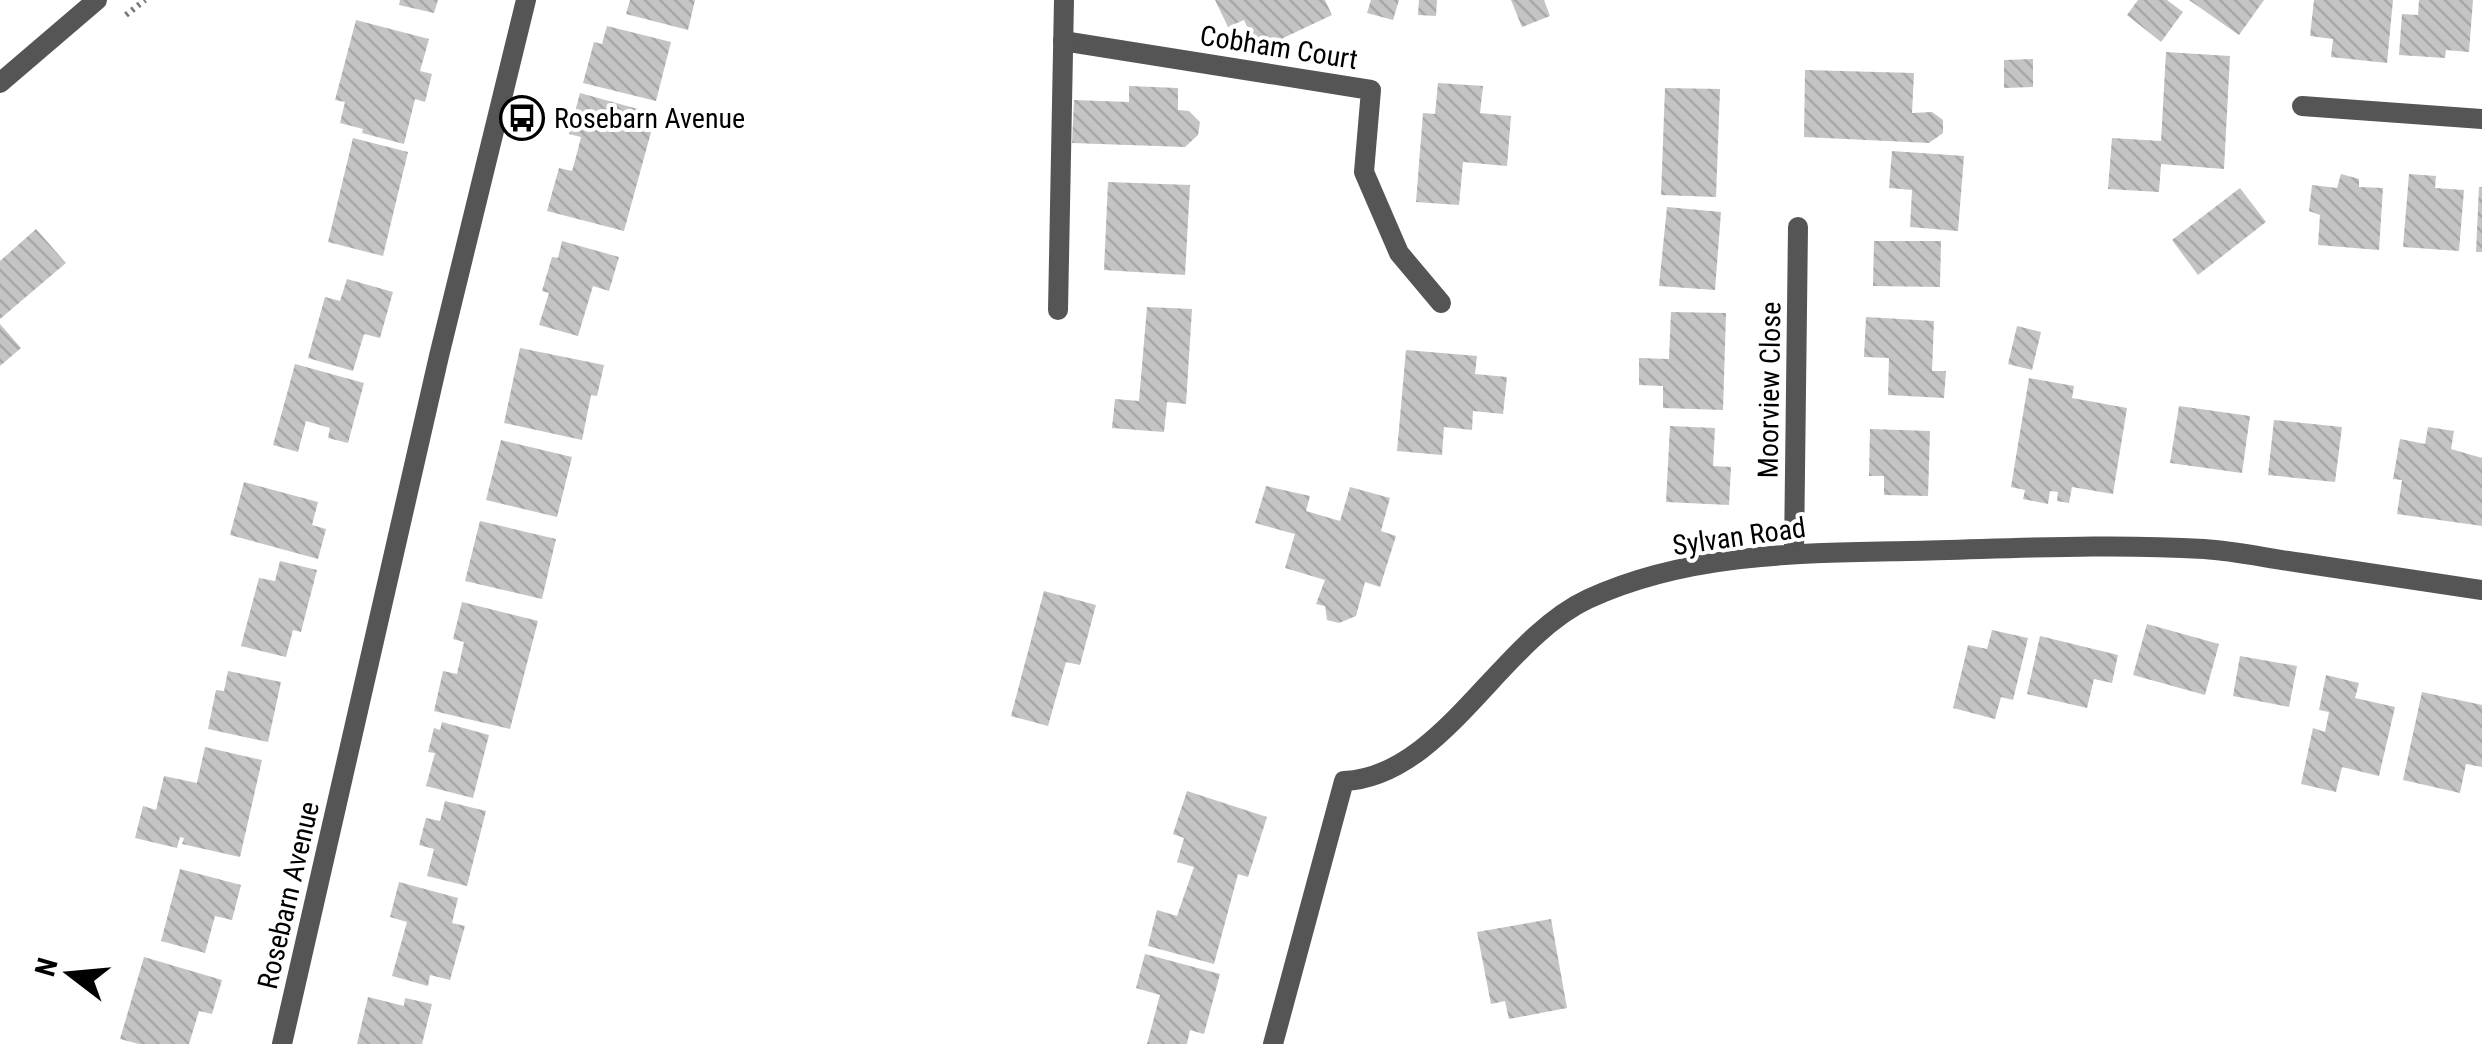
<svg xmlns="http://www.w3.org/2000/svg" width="2482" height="1044" viewBox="0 0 2482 1044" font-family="'Roboto Condensed',sans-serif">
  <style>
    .building { fill: url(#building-back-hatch) }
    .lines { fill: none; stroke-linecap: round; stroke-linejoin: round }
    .path { stroke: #777; stroke-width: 6; stroke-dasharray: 2.5 5; stroke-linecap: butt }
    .lane { stroke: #555; stroke-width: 20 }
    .street { stroke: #555; stroke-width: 20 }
    .labels { text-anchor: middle; stroke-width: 8; stroke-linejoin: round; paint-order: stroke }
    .street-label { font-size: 28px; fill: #000; stroke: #fff }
    .poi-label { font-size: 28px; fill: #000; stroke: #fff; text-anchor: start }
  </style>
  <defs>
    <pattern id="building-back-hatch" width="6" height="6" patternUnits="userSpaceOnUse" patternTransform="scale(2.5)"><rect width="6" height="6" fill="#c4c4c4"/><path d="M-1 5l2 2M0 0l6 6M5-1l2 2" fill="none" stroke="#a7a7a7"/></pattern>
  </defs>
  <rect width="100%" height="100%" fill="#fff"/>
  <g class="building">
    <path d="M400,0H438L434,13L399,5Z"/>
    <path d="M630,0H695L688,30L626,14Z"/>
    <path d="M1215,0H1325L1332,15L1258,50L1244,20L1228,27Z"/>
    <path d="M1371,0H1399L1393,20L1367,13Z"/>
    <path d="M1419,0H1437L1436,16L1418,15Z"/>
    <path d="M1511,0H1544L1550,16L1522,27Z"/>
    <path d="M2138,0H2167L2183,12L2161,42L2127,15Z"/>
    <path d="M2189,0H2264L2239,35Z"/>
    <path d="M2314,0H2393L2387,63L2331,57L2333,39L2310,36Z"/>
    <path d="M2419,0H2473L2469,52L2446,50L2445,58L2399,55L2402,14L2418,15Z"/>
    <path d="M356,20L429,39L420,71L432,74L425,102L415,99L404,144L362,133L363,129L340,123L345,102L335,100Z"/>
    <path d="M607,26L671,42L656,101L583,83L594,42L602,44Z"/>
    <path d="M2166,52L2230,56L2224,169L2161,164L2159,192L2108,189L2112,138L2161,141Z"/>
    <path d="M2033,59V87L2004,88V60Z"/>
    <path d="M1805,70L1914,73L1912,113L1932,112L1943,120V133L1929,143L1804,137Z"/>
    <path d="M1438,83L1483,86L1480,113L1511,116L1507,166L1463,162L1459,205L1416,202L1423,113L1435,114Z"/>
    <path d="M1129,86L1178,88V110L1189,111L1200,122L1198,135L1185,147L1072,143L1074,100L1129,102Z"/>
    <path d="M1665,88L1720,89L1716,197L1661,195Z"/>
    <path d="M580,93L656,114L624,231L547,211L559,168L572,171L576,157L581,137L569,134Z"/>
    <path d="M353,138L408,152L383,256L328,242Z"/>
    <path d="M1892,151L1964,156L1958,231L1910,227L1912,190L1889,188Z"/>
    <path d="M2341,174L2359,179V187L2383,188L2379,250L2318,245L2320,215L2309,211L2312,185L2337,188Z"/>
    <path d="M2409,174L2436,176L2435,188L2464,190L2459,251L2403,247Z"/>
    <path d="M1108,182L1190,185L1185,275L1104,270Z"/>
    <path d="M2479,187H2482V252H2476Z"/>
    <path d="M2240,188L2266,222L2198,275L2172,240Z"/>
    <path d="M1667,207L1721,212L1715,290L1659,286Z"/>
    <path d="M36,229L66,263L0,319V261Z"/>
    <path d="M562,241L619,257L609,291L593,286L578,336L539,325L549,293L542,291L552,257L558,258Z"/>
    <path d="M1874,241H1941L1940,287L1873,286Z"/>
    <path d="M347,279L393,292L380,338L364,334L353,371L308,358L325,297L340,301Z"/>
    <path d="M1147,307L1192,309L1186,404L1167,402L1164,432L1112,428L1115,399L1139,401Z"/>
    <path d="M1671,312L1726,313L1723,410L1663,408V386L1639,385V358L1669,359Z"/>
    <path d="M1866,317L1934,321L1932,371H1946L1944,398L1888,395L1889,358L1864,357Z"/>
    <path d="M0,324L21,348L0,366Z"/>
    <path d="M2017,326L2041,332L2032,370L2008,364Z"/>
    <path d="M520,348L604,365L597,396L591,395L582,440L504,423Z"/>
    <path d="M1406,350L1477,356L1475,374L1507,377L1503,414L1473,411L1472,430L1444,427L1442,455L1397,451Z"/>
    <path d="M295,364L364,383L348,443L328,438L330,428L306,421L298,452L273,445Z"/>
    <path d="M2029,378L2074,386L2072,398L2127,408L2113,494L2072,487L2069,503L2057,501L2058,492L2050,491L2048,504L2023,499L2025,490L2011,487Z"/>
    <path d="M2179,406L2250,416L2242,473L2170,463Z"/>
    <path d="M2274,420L2342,427L2335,482L2268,475Z"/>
    <path d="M1670,426L1715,428L1713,466L1731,467L1729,505L1666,502Z"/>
    <path d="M2428,427L2454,431L2451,449L2482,458V526L2397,514L2402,480L2393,479L2400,439L2425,444Z"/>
    <path d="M1870,429L1930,431L1928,496L1884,495V476H1869Z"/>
    <path d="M501,440L572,457L557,517L486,500Z"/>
    <path d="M244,482L318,502L312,525L326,529L318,559L230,535Z"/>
    <path d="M1266,486L1310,496L1306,511L1340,521L1350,487L1390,498L1381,531L1396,536L1380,587L1365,582L1356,616L1339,623L1327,620L1325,606L1316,604L1325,580L1285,568L1295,534L1255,523Z"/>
    <path d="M480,521L556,539L542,599L465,581Z"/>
    <path d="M280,561L317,570L301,632L293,630L286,657L241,646L259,578L275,581Z"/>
    <path d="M1044,591L1096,605L1080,665L1066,662L1048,726L1011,716Z"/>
    <path d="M462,602L538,621L510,729L434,711L443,671L457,674L464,642L453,639Z"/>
    <path d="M2147,624L2219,644L2205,695L2133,675Z"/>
    <path d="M1992,630L2028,638L2013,700L2001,697L1995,719L1953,708L1968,645L1987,649Z"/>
    <path d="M2040,636L2118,655L2112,683L2094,679L2087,708L2027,694Z"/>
    <path d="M2240,656L2297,666L2289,707L2233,696Z"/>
    <path d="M228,671L281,682L268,742L208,729L216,690L224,691Z"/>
    <path d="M2326,675L2359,683L2355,698L2395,707L2379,776L2342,767L2336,792L2301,784L2313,728L2325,732L2329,712L2319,710Z"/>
    <path d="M2422,692L2482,705V767L2466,764L2460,793L2403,780Z"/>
    <path d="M442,722L489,735L473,798L426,786L435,753L428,752L434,728L440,730Z"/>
    <path d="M205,747L262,760L240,857L182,844L184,838L180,837L177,848L135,838L143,806L156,810L164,776L197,783Z"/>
    <path d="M1187,791L1267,817L1248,877L1238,874L1214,964L1148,946L1157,910L1177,916L1194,867L1177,862L1184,838L1173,834Z"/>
    <path d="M445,801L486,811L467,886L427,876L434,849L419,845L426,818L440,821Z"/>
    <path d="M180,869L241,885L232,920L215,916L205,953L161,941Z"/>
    <path d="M399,882L458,898L452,923L465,926L450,980L430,975L428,986L392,976L407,922L390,917Z"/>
    <path d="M1551,919L1567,1008L1509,1019L1505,1001L1491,1004L1477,932Z"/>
    <path d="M1145,954L1220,974L1204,1034L1190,1030L1187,1044H1147L1160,995L1136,988Z"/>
    <path d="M144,957L222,980L212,1014L199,1011L189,1044H139L120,1039Z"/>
    <path d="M368,997L404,1006L405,998L432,1004L422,1044H357Z"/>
  </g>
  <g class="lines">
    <path class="path" d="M126,15L145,0"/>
    <g class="lane">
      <path d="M1063,41L1371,90L1364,172L1399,253L1441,303"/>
      <path d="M1058,310L1064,0"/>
    </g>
    <g class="street">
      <path d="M0,83L97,0"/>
      <path d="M2302,106L2482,119"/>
      <path d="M1794,553L1798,227"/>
      <path d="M282,1044L439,356L526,0"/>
      <path d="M1273,1044L1344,781C1442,777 1500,640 1588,599C1687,553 1801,553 1908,551C2006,549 2106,543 2204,549C2237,551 2270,559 2302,563C2362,572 2422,581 2482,590"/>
    </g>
  </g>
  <defs>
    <g id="bus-ring" transform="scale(2.25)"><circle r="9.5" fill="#fff" stroke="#000" stroke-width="1.5"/><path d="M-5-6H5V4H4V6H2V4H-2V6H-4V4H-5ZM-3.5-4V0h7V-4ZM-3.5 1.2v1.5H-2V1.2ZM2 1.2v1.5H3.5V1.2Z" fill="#000"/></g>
  </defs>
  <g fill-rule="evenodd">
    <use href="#bus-ring" x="522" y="118"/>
  </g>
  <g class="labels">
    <g class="street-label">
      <text transform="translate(1279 47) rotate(9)" y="10">Cobham Court</text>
      <text transform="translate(1769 390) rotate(-89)" y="10">Moorview Close</text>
      <text transform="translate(1739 536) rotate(-8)" y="10">Sylvan Road</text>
      <text transform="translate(288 895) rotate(-77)" y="10">Rosebarn Avenue</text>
    </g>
    <g class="poi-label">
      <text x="554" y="128">Rosebarn Avenue</text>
    </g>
  </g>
  <g transform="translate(70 974) rotate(286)" stroke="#ffffff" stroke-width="8" paint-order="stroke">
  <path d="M0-8L18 38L0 25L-18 38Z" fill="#000000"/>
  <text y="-15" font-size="28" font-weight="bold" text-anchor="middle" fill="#000000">N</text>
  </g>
</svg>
